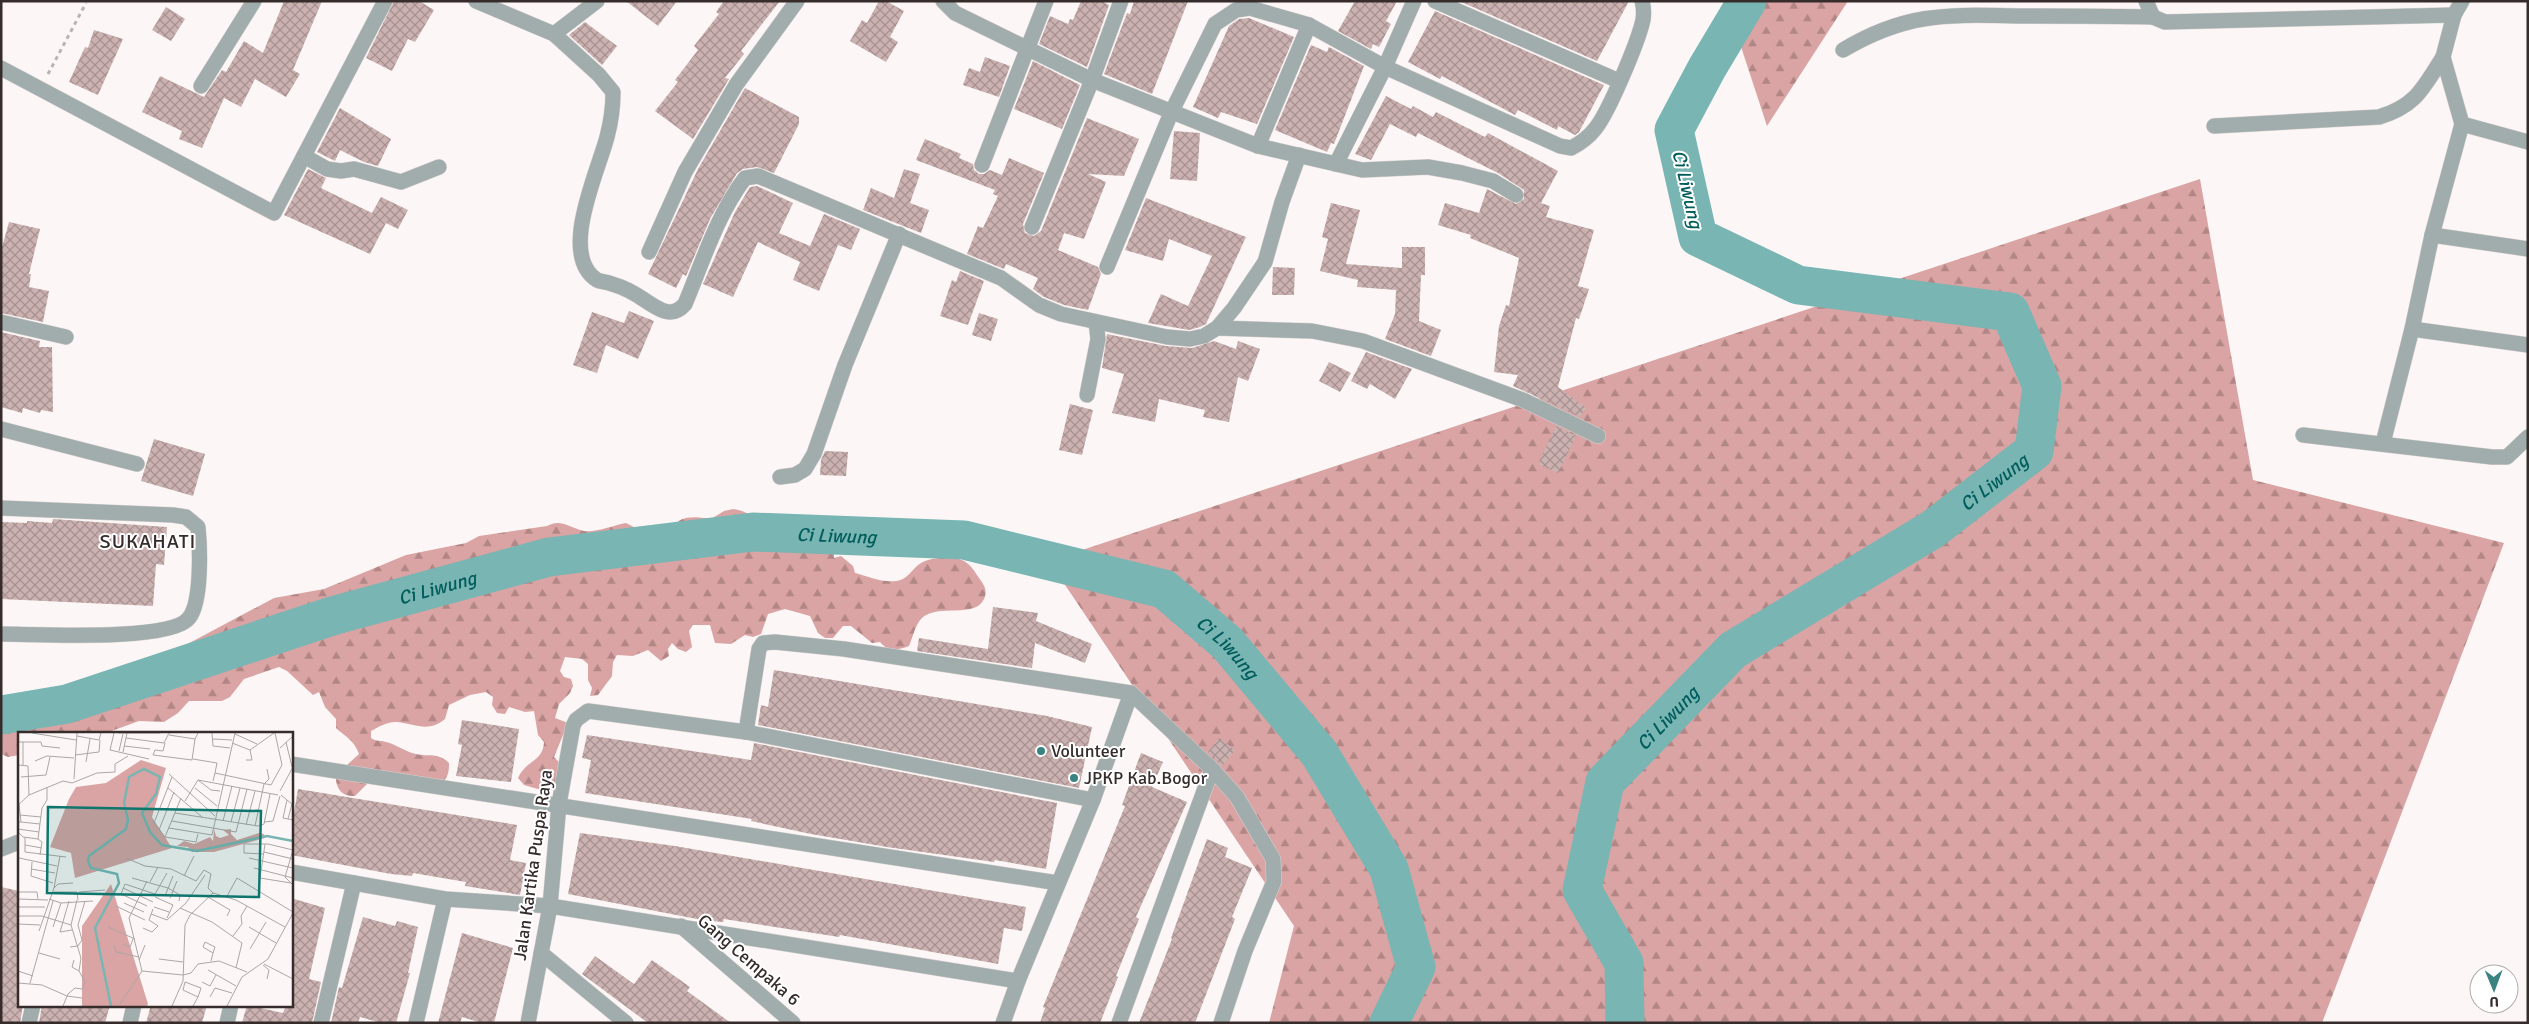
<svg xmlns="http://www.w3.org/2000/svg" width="2529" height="1024" viewBox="0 0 2529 1024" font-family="Signika,sans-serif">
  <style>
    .forest { fill: url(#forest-firs) }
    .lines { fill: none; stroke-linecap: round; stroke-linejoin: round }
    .river { stroke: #78b5b3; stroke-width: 39 }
    .building { fill: url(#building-cross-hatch) }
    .minor-casing { stroke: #d8d2d1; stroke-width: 16 }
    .path { stroke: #bab4b3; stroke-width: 3; stroke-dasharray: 4 4; stroke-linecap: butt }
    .minor { stroke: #a1adac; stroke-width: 15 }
    .poi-dot { fill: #3a8380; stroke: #fff; stroke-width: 2 }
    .labels { text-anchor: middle; stroke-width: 4; stroke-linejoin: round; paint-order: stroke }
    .poi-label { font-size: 18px; fill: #352c2b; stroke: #fff; text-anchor: start }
    .street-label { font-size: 18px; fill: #352c2b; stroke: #fff }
    .water-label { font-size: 19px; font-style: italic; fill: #005d5c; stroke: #fff }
    .quarter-label { font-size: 20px; letter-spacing: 1px; fill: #352c2b; stroke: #fff }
    .inset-river { fill: none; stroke: #78b5b3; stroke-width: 2.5 }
    .inset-road { fill: none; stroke: #aca6a5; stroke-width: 1 }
    .view { fill: #0f766e; fill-opacity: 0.15; stroke: #0f766e; stroke-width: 2.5 }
    .inset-edge { fill: none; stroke: #352c2b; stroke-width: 2.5 }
  </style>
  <defs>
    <pattern id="forest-firs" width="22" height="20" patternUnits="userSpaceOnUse" patternTransform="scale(1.25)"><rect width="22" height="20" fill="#d9a4a3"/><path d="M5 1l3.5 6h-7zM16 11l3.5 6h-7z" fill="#b18685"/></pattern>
    <pattern id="building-cross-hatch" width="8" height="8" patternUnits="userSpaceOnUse" patternTransform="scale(1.25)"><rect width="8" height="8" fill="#cbb2b1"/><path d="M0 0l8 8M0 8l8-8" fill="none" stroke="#a69190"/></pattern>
  </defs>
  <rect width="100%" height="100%" fill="#fcf7f6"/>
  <g class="forest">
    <path d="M1726,1H1848L1767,126Z"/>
    <path d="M2200,179L2253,480L2504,543L2322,1023H1269L1294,926L1049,561Z"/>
    <path d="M733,509C745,510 752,517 763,520C786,525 813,510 831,530L834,558L841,556L853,566L855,573C867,576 883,583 896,581C909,580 912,567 923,562C932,557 955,556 964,561C971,565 975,572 979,578C984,585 988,590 984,599C975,619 938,603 922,618C915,625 913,637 909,646C897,650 889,653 880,642L872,643L851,626H843L833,638H825L818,633L810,616L785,609L768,614L761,634L753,637L745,635L731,644L715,643L710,625H693L689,631L692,647L686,652L678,649L672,643L668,649L669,656L661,661L648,650L633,656L617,655L613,662L612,676L598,695L590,696L592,688L588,680V664L582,659L565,657L560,671L564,677L571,679L573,686L570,693L559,704L555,718L568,723L554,757L559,762L555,789L548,792L524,785L518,778C527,759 543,762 544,742L538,735L534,711L525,712L509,707L505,714L497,713L492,705L493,697L486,692L470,695L449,705L445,719C428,733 416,724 397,722C388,721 378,727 371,731V738C377,742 380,740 386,742C396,744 405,752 416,754C429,757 438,752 449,763C449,773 448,777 441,784L416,776L373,778L355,796C342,797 335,788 336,775L359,754C354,740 346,737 336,728V719L325,707L319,692L313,695L287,671L279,667L244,679L230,697L222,701H189L178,713L164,722L139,721L106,733H19V755L8,757L1,754V702C15,701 27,695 41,694C49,693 56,693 65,692L165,656L274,598L324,589L406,555L466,543L479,536L547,526C561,518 570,528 584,531C594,533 615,525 626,523L653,537C683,528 669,512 711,519L724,511Z"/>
  </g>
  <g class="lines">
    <g class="river">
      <path id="s1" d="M1,715L67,704L332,616L549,557L753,532L964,540L1164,589L1227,643L1319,753L1389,869L1416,967L1389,1023"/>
      <path id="s2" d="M1625,1023L1624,963L1582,890L1605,782L1733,650L1933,529L2034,451L2042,386L2010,312L1798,285L1698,237L1674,130L1707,68L1747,1"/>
    </g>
  </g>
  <g class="building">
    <path d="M284,1H322L293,70L300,74L286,97L255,79L241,107L224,98L202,148L179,139L182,131L142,112L160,76L204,97L222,70L226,72L244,41L263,53Z"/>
    <path d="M394,1H419L434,10L415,42L408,39L392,71L366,58Z"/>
    <path d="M626,1H677L658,26Z"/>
    <path d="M724,1H780L741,51L744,54L725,78L729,79L693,139L655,111L678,82L675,80L698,50L694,46L719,14L716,12Z"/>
    <path d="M879,1H886L904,11L890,37L898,42L886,62L850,41L862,20L867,23Z"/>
    <path d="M1081,1H1101L1109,5L1087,67L1039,44L1050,16L1068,24L1070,19L1073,20Z"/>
    <path d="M1134,1H1188L1152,94L1104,74L1127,13L1130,14Z"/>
    <path d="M1355,1H1397L1386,21L1391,24L1379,47L1373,44L1371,49L1338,31Z"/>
    <path d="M1459,1H1629L1597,61Z"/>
    <path d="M166,7L185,19L171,41L152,30Z"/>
    <path d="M1435,11L1604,85L1579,132L1575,135L1558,126L1557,130L1518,110L1515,115L1442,76L1440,79L1408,62Z"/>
    <path d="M1249,18L1294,37L1257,124L1221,112L1218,118L1193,107L1229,26L1239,19Z"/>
    <path d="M585,22L617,46L602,65L569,35Z"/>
    <path d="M94,30L123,39L98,95L69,82L85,47L88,48Z"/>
    <path d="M1311,45L1327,52L1329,47L1364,66L1334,144L1331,143L1327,152L1275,130Z"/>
    <path d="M985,57L1010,66L999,97L963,85L969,68L980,72Z"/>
    <path d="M1033,61L1080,85L1062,129L1014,109Z"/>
    <path d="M745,88L799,117V124L774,173L757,167L743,169L737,173L710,219L686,276L683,274L676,288L648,274L698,169Z"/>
    <path d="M1386,96L1411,109L1413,106L1433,117L1436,112L1485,137L1488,133L1558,171L1541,203L1550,206L1546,217L1594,230L1578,286L1589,289L1579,319L1576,318L1558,387L1586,408L1580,417L1513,386L1518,375L1494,372L1499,326L1506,305L1509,306L1519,258L1470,238L1471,235L1438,225L1445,203L1479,213L1487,189L1516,204L1524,199V190L1498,173L1418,133L1416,137L1390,124L1371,160L1355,154Z"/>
    <path d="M340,108L391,139L378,166L364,162L340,150L335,161L317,152Z"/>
    <path d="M1087,118L1139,139L1124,176L1088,174L1106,182L1084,239L1064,233L1058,250L1098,267L1101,274L1088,310L1064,305L1044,297L1033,289L1038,278L1006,264L1004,269L967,254L978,226L983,228L998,196L993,194L995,190L916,160L925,139L961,154L959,158L973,164L974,170L979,174H984L990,170L1002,175L1009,158L1044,173L1023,224L1025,233L1034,236L1041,231Z"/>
    <path d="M1174,131L1200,133L1197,181L1170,179Z"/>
    <path d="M308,169L326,178L321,188L372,213L381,197L408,210L398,229L386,223L370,254L284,215Z"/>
    <path d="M904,169L920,174L910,203L929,210L921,233L863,210L871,188L894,198Z"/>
    <path d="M757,186L793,203L779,233L810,246L824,214L860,229L851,250L838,245L819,291L793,280L800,262L758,242L733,297L703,284L735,212L750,187Z"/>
    <path d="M1146,198L1246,237L1206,324L1200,327L1189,330L1148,323L1161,294L1188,306L1212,256L1169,239L1163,261L1125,250Z"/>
    <path d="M1331,203L1360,210L1346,264L1402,268V247H1425V275H1421L1419,321L1441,330L1431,356L1385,339L1395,314L1396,290L1357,287L1358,280L1320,271L1328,239L1322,237Z"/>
    <path d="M9,222L40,229L29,274H31L29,287L49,291L43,322L1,313V251Z"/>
    <path d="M1273,267L1295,268L1294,295H1272Z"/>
    <path d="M960,271L984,281L968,325L940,316L952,280L956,282Z"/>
    <path d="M629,311L654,321L638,359L606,345L597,373L573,365L592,312L624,323Z"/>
    <path d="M979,313L998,319L991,341L972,335Z"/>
    <path d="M1,332L40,341L39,347H52L53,412L41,410L40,413L23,408L22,413L1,407Z"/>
    <path d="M1107,334L1166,346L1192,348L1214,341L1236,349L1238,341L1260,349L1248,381L1238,377L1229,422L1203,417L1205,410L1159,399L1155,422L1112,413L1124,374L1102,368Z"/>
    <path d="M1366,352L1412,369L1395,399L1370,384L1367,389L1351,381Z"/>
    <path d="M1329,362L1351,373L1340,392L1319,381Z"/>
    <path d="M1070,404L1093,410L1082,455L1059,450Z"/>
    <path d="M1556,426L1576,436L1558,473L1538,464Z"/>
    <path d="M154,439L205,454L193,496L141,481Z"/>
    <path d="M825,451L848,452L846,476L820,475L821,460Z"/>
    <path d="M53,519L167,527L164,565L156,564L153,606L1,599V522L27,523V521L52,523Z"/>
    <path d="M993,607L1038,613L1036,621L1092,644L1085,663L1035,643L1032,668L917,651L919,638L988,649Z"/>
    <path d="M774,670L1047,716L1092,727L1079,788L758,725L761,705L768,707Z"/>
    <path d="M462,720L519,729L511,782L456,776L462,745L458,744Z"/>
    <path d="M587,735L751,760L754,743L1057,803L1046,869L995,860L994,862L887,847L811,834L751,821L752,819L585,793L591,760L582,758Z"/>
    <path d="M1219,738L1235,750L1222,766L1208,752Z"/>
    <path d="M1141,753L1163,762L1152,787L1187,802L1136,917L1139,919L1116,976L1118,977L1100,1023H1040L1045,1008L1043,1007L1125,806L1122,805Z"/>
    <path d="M298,789L517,825L510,860L526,863L520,895L465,886L466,882L413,873L412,876L391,874L291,855V830Z"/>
    <path d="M580,833L675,846L1026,907L1022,931L1004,928L998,964L840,935L839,937L724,919L723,922L702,920L568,894Z"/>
    <path d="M1207,839L1228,848L1225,857L1252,868L1232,917L1235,919L1195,1023H1139L1172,939L1171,938Z"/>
    <path d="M1,887L19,891V1005H23L20,1023H1Z"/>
    <path d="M291,898L325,908L309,979L321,982L312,1023H242L247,1005L283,1013L286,1005H291Z"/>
    <path d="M363,917L395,926L397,921L418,927L408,973H410L396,1023H381L360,1017L358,1023H331L339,987L342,988Z"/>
    <path d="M462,933L513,948L494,1023H482L462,1017L460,1023H438Z"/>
    <path d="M595,956L634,984L652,960L690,987L687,991L731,1023H648L582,974Z"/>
    <path d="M42,1005H110L105,1023H39Z"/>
    <path d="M151,1005H207L202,1023H146Z"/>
  </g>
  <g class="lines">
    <g class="minor-casing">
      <g id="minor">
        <path d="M476,1L554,34L599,75L613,92C613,108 611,122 607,137C598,172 558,255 597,280C601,282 608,282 612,284C623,287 636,294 646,301C660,310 672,319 685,304C703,261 717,215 745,178L758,176L1001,278L1039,305L1061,314L1167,337L1190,339L1204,336L1217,328L1234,308L1265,262L1282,202L1299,155"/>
        <path d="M943,1L955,13L1092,80L1258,146L1362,170L1428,167L1462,173L1493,181L1516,195"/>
        <path d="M1435,1L1619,81"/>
        <path d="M2146,1L2153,17L2165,22L2454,15"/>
        <path d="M554,34L597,1"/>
        <path d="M1843,50C1910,10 1953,15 2027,16C2069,16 2111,16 2153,17"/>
        <path d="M1,68L274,213L385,1"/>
        <path d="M201,86L254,1"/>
        <path d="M2462,124L2528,142"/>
        <path d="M2214,126L2379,117C2416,106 2423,88 2443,57"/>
        <path d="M1258,146L1309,25"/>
        <path d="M304,156L327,169L341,171L354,169L401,182L439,167"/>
        <path d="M1336,164L1385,67L1414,1"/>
        <path d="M982,165L1046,1"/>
        <path d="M1032,227L1092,80L1121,1"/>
        <path d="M2432,235L2528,249"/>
        <path d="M649,252L685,172L736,85L797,1"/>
        <path d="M1107,267L1171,113L1215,24L1236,10L1250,8L1309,25L1385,67L1560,146L1571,148C1581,143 1588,138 1595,129C1609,112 1638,42 1643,20C1644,13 1644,8 1642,1"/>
        <path d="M1,322L66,337"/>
        <path d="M1217,328L1312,331L1363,341L1523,400L1598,436"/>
        <path d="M2412,329L2528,345"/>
        <path d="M1087,395L1098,339L1096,322"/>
        <path d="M1,429L137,464"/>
        <path d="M2303,435L2492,457H2507L2528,437"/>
        <path d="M2383,443L2412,329L2432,235L2462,124L2443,57L2454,15L2462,1"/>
        <path d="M780,477L795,475L805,469L814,454L845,365L899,234"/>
        <path d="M1,508L173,515L186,517L198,527C200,547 202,602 189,618C171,642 35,634 1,634"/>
        <path d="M746,732L759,649L763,643L775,642L844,649L1131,693L1212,769L1237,797L1273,859L1274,881L1245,951L1221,1023"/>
        <path d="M291,764L1058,883"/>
        <path d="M1,849L19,842"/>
        <path d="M291,872L445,899L550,906L1018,981"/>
        <path d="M681,926L793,1023"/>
        <path d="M541,953L626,1023"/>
        <path d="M29,1023L33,1005"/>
        <path d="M130,1023L134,1005"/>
        <path d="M227,1023L231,1005"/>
        <path d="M321,1023L354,883"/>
        <path d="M416,1023L445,899"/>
        <path d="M528,1023L550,906L559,804L573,726L576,720L588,711L746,732L1093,800"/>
        <path d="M1003,1023L1018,981L1093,800L1131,693"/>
        <path d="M1119,1023L1212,769"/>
      </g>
    </g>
    <path class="path" d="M48,74L86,3"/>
    <use href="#minor" class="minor"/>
  </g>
  <g class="poi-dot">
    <circle cx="1041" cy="751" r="5"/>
    <circle cx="1074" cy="778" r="5"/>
  </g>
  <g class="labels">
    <g class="poi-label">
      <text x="1051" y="757">Volunteer</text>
      <text x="1084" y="784">JPKP Kab.Bogor</text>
    </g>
    <g class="street-label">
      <text transform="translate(533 865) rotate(-82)" y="6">Jalan Kartika Puspa Raya</text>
      <text transform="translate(749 960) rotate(41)" y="6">Gang Cempaka 6</text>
    </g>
    <g class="water-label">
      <text transform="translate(1688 189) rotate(77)" y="7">Ci Liwung</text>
      <text dy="7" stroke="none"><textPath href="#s2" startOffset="749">Ci Liwung</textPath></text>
      <text dy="7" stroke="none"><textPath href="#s1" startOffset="860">Ci Liwung</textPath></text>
      <text dy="7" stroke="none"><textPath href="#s1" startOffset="455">Ci Liwung</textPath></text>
      <text dy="7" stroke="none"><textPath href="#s1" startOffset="1280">Ci Liwung</textPath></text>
      <text dy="7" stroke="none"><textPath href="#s2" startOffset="344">Ci Liwung</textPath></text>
    </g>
    <g class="quarter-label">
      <text x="148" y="548">SUKAHATI</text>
    </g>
  </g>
  <g transform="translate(18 732)">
    <rect width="275" height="275" fill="#fcf7f6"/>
    <path d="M123,28L148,36L134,85L154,116L57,146L53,121L32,115L51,67L58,55L88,51ZM196,97L198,104L202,106L211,103L205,98L213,97V102L219,108L241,101L246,102L247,106L196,120H174L170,115L159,114L166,109L176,112L192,105L195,109ZM93,152L130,272L129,274H64V194Z" fill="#d9a4a3"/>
    <path class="inset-river" d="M93,274L77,196L101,151L99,142L73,136L70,129L71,124L108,97L110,88L106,71L111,45L126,37L142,45L138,62L124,81L132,100L144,113L179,119L249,104L275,109"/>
    <path class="inset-road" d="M14,1L58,8M96,1L92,18L131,27M100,1H142M194,1L195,14L212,16M217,2L239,12M151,3L177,7L180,1M59,4L81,8L83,1M108,6L146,11L151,1M195,7L214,8M0,10H23L24,14L42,16M5,10V33M268,10L274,35M214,11L232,18L256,1M106,14L132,17M262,16L275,4M101,19L105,2M105,20L109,1M57,23L81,20L82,8M135,23L174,28L177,7M135,23L137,18L145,19L147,11M175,27L199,31L197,41M228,28H234L232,18M17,29L29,24L56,26M68,30L72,7M0,33L10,34L11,63M151,42L197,84M3,45L28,43L32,25M154,45L136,91L147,105L178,110L180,102M56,47L59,1M180,48L260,63M180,48L193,58L202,59M195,49L197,41L253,53L264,33L257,1M246,52L251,47L249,37M150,56L184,85M177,56L199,74M262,59L275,35M263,63L269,68L265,86L275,88M269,68L274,72L270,87M167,69L180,48M0,73L11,63L45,49L54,51L79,41L97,40V32L110,24M157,81L240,94L246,92L252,62M2,83L23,85M154,89L218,100L229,57M205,89L214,54M0,90H3L1,72M3,90L22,92M213,90L222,56M246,90L255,89L262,64M228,93L237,59M237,94L246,52M151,96L194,103L217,1M0,97L21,100M141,98L156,60M0,100L5,105L20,107M7,105V120L48,125M147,105L163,66M20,107L24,76L29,68V55M20,107L24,110L22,123M247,112L242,146L273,151M7,113L24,116M275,118L267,145L275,153M246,120L275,127M246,122L226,121V112H250L275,118M1,126L39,134M108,126L127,134L153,137L178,149L186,138L193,142L190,156L195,161L218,168L267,195M231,126L275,136M14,130L13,144L35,151M236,136L275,146M13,137L37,141M166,144L176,124M114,146L150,156L162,163L161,169M132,150L140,135M36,156L40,152L55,151M105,156L135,170M0,160H19L20,167M35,160H59L60,168M61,160L87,158M147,164L155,144M137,165L155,173L149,186M190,165L212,178L209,184M152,166L159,149M208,166L219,146L275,180M0,167L30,168M31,167L43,171L75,169M51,169L42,200L54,198M106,171L126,180M98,174L127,188M129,174L103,162L107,152L137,162L149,141M0,175H27M136,175L151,180M162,176L194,190L224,211L218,236M133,182L149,188M0,184H24L53,193L63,226L61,239L67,250L64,257L57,256L50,262L45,274M149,188L168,171L187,143M0,192L22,193M53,193L59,168M35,195L43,171M90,195L117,207M231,195L258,211M125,196L134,200L140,194L131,188L135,177M21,199L36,156L42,124M215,204L224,192L223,184L229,174M105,212L112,215L115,207M96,213L98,220L121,225M52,215L60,214L64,208L60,193L67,169M232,217L248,190M21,221L42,227M141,227L165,230M56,228L54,235L61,239M121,228L127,213M193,229L195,221L185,215L187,210L197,215L195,221M246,232L275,247M245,233L251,238L249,247M190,238L218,254M0,239L15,244M124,239L165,243L173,241L180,232L201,229L229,240M184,250L192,254L198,243M0,251L24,253L49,264L64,266M12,251L35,169M192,265L197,256L214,261M102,272L124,239L111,186L129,149M154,274L165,249L167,193L172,183L195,161M175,274L180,265L183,256L167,250L165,258L180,265M209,274L224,245L250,227L275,181"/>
    <path class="view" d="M30,75L243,79L241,165L29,161Z"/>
    <rect width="275" height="275" class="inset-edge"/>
  </g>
  <rect width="2529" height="1024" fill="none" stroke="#352c2b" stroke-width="5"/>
  <g transform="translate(2494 989) rotate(179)"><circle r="24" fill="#ffffff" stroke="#aeabaa"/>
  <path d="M0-4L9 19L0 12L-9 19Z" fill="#3a8380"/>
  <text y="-8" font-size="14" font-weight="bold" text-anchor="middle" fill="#352c2b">U</text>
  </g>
</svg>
